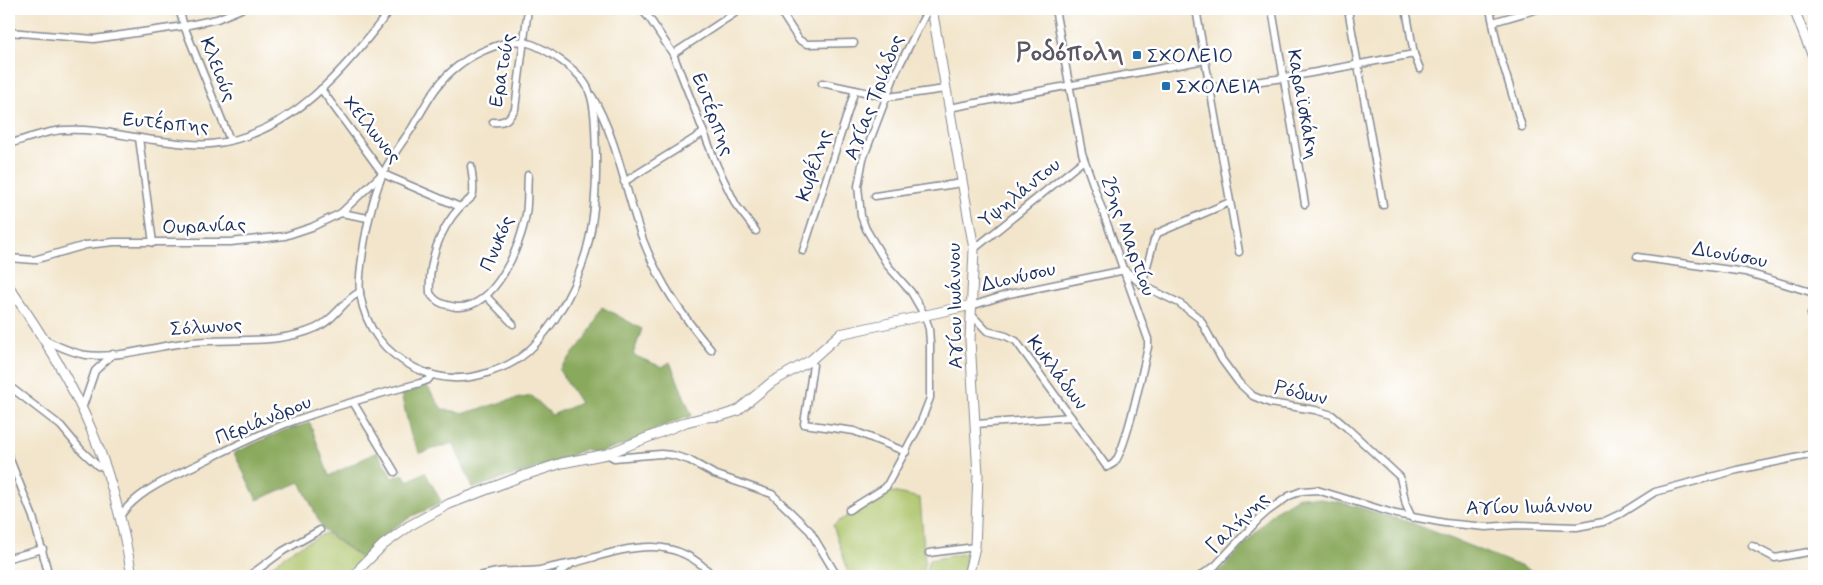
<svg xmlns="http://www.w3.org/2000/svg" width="1823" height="585" viewBox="0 0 1823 585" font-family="Mynerve,sans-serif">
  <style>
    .green { fill: #acc368; stroke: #647963 }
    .forest { fill: #89a95c; stroke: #526c5d }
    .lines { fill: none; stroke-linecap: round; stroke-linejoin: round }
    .street-casing { stroke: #868a94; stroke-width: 9 }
    .secondary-casing { stroke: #868a94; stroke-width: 11 }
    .street { stroke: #fff; stroke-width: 6 }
    .secondary { stroke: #fff; stroke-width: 9 }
    .poi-dot { fill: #1f6fb2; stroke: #fff; stroke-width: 2 }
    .labels { text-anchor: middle; stroke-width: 5; stroke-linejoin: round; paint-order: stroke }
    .poi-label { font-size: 20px; fill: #1b2f5e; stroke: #fff; text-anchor: start }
    .street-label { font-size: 20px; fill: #1b2f5e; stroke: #fff }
    .district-label { font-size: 25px; font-weight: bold; fill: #5b5763; stroke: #fff }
  </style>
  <rect width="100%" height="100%" fill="#fff"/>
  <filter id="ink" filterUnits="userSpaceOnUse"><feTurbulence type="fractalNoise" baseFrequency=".02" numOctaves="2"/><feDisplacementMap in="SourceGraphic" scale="10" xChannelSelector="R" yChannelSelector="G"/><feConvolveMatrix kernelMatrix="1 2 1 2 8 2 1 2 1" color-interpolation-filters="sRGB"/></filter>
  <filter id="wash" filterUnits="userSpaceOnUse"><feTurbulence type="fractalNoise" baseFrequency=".0096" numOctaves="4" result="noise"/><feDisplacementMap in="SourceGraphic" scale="20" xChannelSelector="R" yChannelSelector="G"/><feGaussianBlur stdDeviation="1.12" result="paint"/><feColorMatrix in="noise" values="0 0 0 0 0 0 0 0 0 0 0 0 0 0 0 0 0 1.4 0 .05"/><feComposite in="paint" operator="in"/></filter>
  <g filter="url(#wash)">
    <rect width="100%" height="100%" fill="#f2e5cb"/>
    <g class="green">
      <path d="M888,491L920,498L925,562L922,576H847V568L833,525Z"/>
      <path d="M326,533L363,559L349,576H258L294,549Z"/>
      <path d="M967,553L964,576H925L929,560Z"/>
    </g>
    <g class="forest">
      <path d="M602,307L642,329L633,355L662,367L670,362L692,416L665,425L624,445L595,453L586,450L580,451L562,460L473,488L453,443L420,453L411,436L401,394L427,386L442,409L465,413L510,400L532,396L552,415L580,403L559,370L586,338Z"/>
      <path d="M310,423L329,476L377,452L393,478L403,474L408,481L425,472L442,503L412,516L393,528L363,559L323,529L300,482L257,500L234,453L283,431Z"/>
      <path d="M1300,496L1340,502L1412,523L1545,576H1211L1224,567L1275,511Z"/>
    </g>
  </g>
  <g filter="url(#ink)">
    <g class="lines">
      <g class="street-casing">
        <g id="street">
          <path d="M179,9L184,26L230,140"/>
          <path d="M641,9L650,19L673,54L717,166L736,205L756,231"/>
          <path d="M779,9L799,40L807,44L854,43"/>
          <path d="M1196,9L1239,252"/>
          <path d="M1272,9L1305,204"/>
          <path d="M1348,9L1383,205"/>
          <path d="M1406,9L1414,54L1420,69"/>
          <path d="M1490,9L1498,48L1522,127"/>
          <path d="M1493,22L1538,9"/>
          <path d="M9,32L94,39L184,26L217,19L241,9"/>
          <path d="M507,42C512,42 519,41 525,42C544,47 582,71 589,91C596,109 595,134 596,154C597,215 590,267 555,319C536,346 522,362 490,372C465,381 439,380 415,368C384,352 366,329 360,294C358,279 362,260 364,244C368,221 373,196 383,174C390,158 402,143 412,128C425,106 437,81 458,66C473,54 489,48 507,42Z"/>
          <path d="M673,54L741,9"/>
          <path d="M822,83L888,97L945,89"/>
          <path d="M1210,88L1284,78L1414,54"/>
          <path d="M321,89L383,174L460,207"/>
          <path d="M592,96C618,140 625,192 643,240C660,284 681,314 711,350"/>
          <path d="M949,108L1205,60"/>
          <path d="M493,122C505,123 509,119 515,109L528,9"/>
          <path d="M139,138L153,243"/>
          <path d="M9,144C26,139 45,131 64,130C94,128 124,136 154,140C173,142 192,146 211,144C293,135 344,69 391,9"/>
          <path d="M471,166C472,174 474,185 473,193C472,200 465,202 460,207C439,230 428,262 430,293C436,303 445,305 456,307C495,310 521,245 526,214C528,202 527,188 528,175"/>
          <path d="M624,182L703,133"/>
          <path d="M875,196L962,183"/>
          <path d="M341,213L368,218"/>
          <path d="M974,249L1084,160"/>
          <path d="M803,251L855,90"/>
          <path d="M1637,257L1745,272L1814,293"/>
          <path d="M9,258L34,260L86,245L114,242H231L285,236L312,227L341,213L382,174"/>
          <path d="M1142,285L1154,240L1158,233L1230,202"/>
          <path d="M487,297L513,324"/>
          <path d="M971,306L1009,294L1125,270L1142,285L1179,303L1200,319L1222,360L1239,383L1253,396L1270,403L1315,410L1332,415L1346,427L1400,477L1406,505L1412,518"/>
          <path d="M1814,308L1811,314L1814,326"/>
          <path d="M970,313L987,331L1006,336L1016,341L1107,467C1109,466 1113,464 1114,463C1126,451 1143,368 1148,347V339L1082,153L1055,9"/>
          <path d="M43,339C56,345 71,353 86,355C119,359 158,345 192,342C233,338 278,345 316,328C336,319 343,300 360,292"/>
          <path d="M811,360L813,365L804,424L854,431L906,452"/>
          <path d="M9,386L61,426L81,450L98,466L104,467"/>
          <path d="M353,402L395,472"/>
          <path d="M82,409L95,371L113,354"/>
          <path d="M976,424L1071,417"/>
          <path d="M607,454L614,458L661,454L672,455L689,460L714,474L772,494L810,531L837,576"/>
          <path d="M9,457L33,517L49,576"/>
          <path d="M849,510L886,487L920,424L930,398V343L929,329L925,316L911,292L888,266L866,229L861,216L858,186L863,159L896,72L928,9"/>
          <path d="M119,517C138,491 166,480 194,466C225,451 256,435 288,423C331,407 375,395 420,383L428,380L432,375"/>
          <path d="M1752,546L1775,558L1814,551"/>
          <path d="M929,553L975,547"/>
          <path d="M9,558L43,549"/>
          <path d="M249,576L283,551L320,530"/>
          <path d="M479,576C485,575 491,573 498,572C512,570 526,572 540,570C551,567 563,565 574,563C624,549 672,530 713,576"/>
          <path d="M555,576L570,565"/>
          <path d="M1200,576L1215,566L1259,519L1268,511L1289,496L1302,491L1317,490L1396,514L1445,523L1486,527L1517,525L1577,527L1603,522L1620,514L1655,492L1737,470L1814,454"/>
        </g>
      </g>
      <g class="secondary-casing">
        <g id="secondary">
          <path d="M932,9L974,249L970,340L978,475L975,547L968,576"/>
          <path d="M1794,9L1806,40L1814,58"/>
          <path d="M9,287C40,331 70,379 91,429C110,473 124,529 132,576"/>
          <path d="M355,576L361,567L383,545L409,526L449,504L522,476L562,463L607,454L686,422L706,417L721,416L737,411L772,382L811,360L840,334L967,306H971"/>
        </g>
      </g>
      <use href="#street" class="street"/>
      <use href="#secondary" class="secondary"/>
    </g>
  </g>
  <g class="poi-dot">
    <rect x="1132" y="50" width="10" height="10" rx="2.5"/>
    <rect x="1161" y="81" width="10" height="10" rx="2.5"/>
  </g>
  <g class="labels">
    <g class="poi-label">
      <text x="1147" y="62">ΣΧΟΛΕΙΟ</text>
      <text x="1176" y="93">ΣΧΟΛΕΙΑ</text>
    </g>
    <g class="street-label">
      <text transform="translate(219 69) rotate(68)" y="7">Κλειούς</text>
      <text transform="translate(501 70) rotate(-80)" y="7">Ερατούς</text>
      <text transform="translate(873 97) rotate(-69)" y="7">Αγίας Τριάδος</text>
      <text transform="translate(1304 104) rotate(80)" y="7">Καραϊσκάκη</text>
      <text transform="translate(714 114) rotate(69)" y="7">Ευτέρπης</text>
      <text transform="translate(166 122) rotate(5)" y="7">Ευτέρπης</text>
      <text transform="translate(373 129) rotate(51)" y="7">Χείλωνος</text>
      <text transform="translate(813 165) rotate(-72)" y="7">Κυβέλης</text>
      <text transform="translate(1019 192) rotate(-39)" y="7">Υψηλάντου</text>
      <text transform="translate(204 225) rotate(-2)" y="7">Ουρανίας</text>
      <text transform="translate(1129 236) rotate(70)" y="7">25ης Μαρτίου</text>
      <text transform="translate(496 243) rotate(-67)" y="7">Πνυκός</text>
      <text transform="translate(1730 254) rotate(10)" y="7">Διονύσου</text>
      <text transform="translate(1018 276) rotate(-13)" y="7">Διονύσου</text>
      <text transform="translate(954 306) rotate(-91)" y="7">Αγίου Ιωάννου</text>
      <text transform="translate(206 326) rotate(-4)" y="7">Σόλωνος</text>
      <text transform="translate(1058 372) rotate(53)" y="7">Κυκλάδων</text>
      <text transform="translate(1301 392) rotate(13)" y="7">Ρόδων</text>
      <text transform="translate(263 419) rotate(-22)" y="7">Περιάνδρου</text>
      <text transform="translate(1529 506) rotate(-1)" y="7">Αγίου Ιωάννου</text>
      <text transform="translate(1237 522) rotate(-44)" y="7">Γαλήνης</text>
    </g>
    <g class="district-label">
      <text x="1070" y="60">Ροδόπολη</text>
    </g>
  </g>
  <rect width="1823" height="585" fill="none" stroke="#fff" stroke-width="30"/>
</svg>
